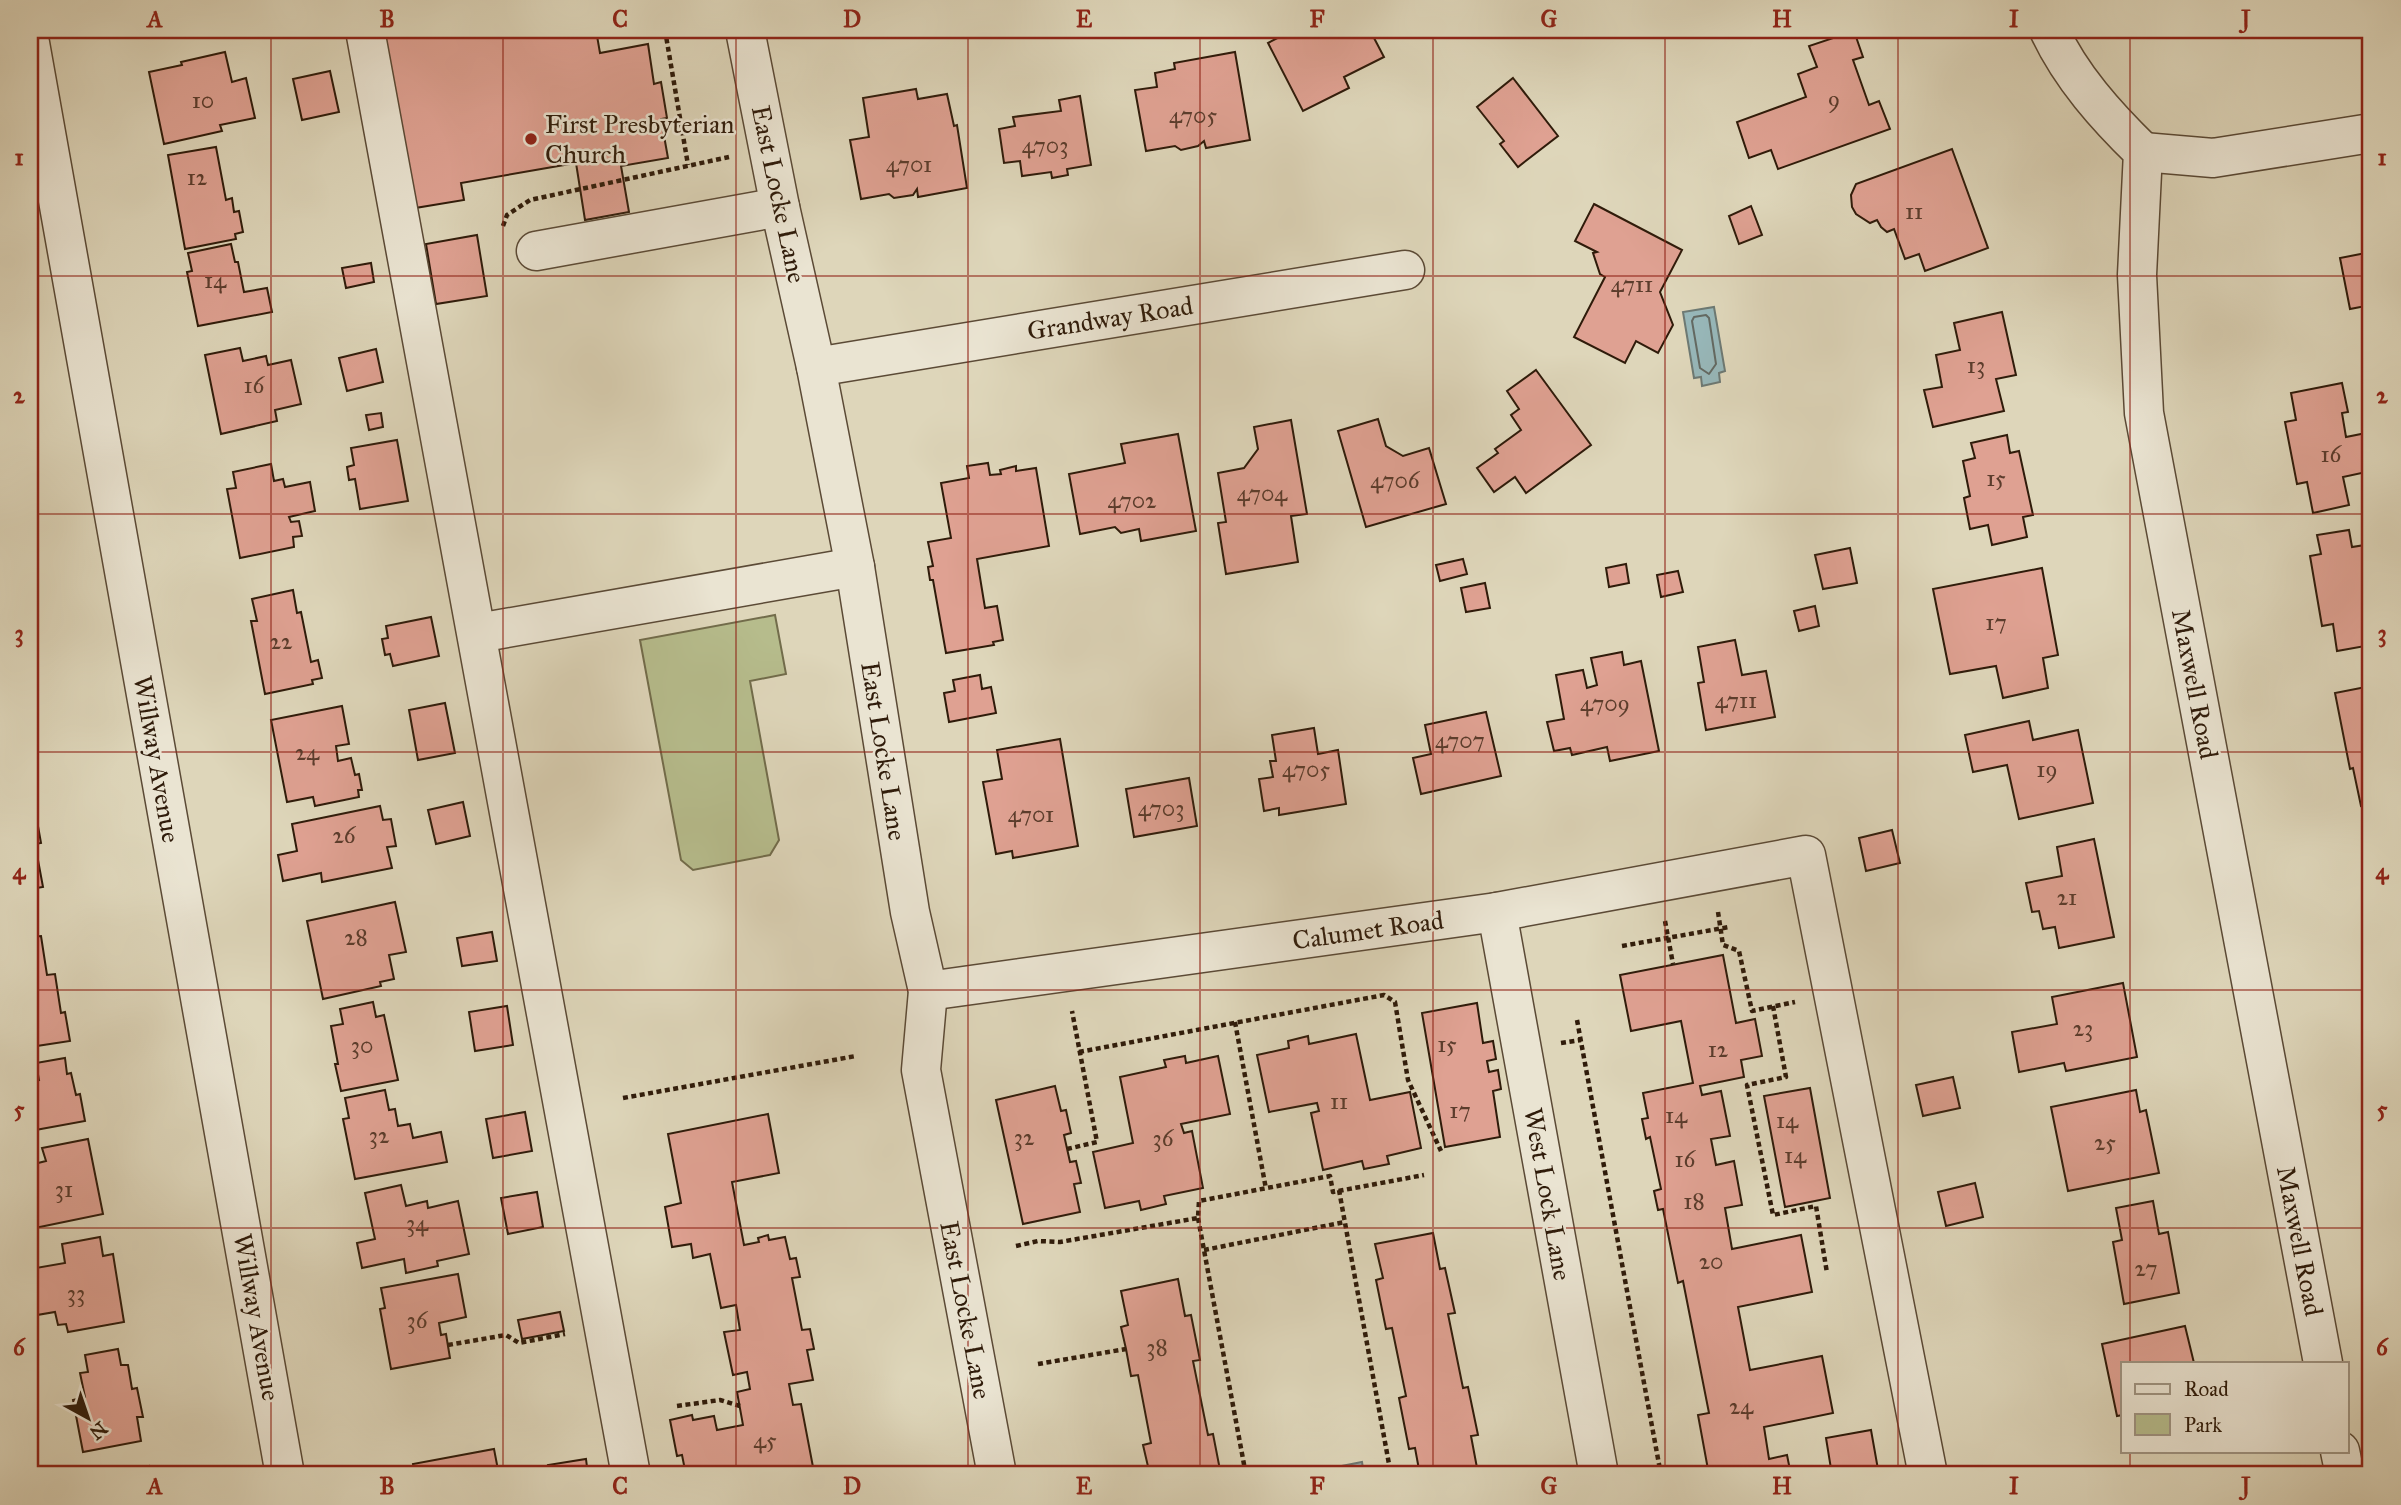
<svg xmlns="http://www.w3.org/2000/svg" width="2401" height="1505" viewBox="0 0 2401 1505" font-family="'IM FELL Great Primer',serif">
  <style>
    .green { fill: #b6bc8c; stroke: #726c4b; stroke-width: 2 }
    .water { fill: #97b7b9; stroke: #6d7973; stroke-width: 2 }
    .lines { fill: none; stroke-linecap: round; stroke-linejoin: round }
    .shore { stroke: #636962; stroke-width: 2 }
    .building { fill: #dfa192; stroke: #2f1b0a; stroke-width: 2 }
    .minor-casing { stroke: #5b4a36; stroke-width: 41 }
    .path { stroke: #2f1b0a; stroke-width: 4.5; stroke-dasharray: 5 3.5; stroke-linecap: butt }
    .minor { stroke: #eae4d2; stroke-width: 38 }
    .grid { fill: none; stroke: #8f2418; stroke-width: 2; stroke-opacity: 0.55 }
    .poi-dot { fill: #8f2418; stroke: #eae4d2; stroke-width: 2.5 }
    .labels { text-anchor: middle; stroke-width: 5; stroke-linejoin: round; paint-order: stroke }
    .number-label { font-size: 23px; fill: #5b3c2c }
    .poi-label { font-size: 26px; fill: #2f1b0a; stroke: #eae4d2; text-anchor: start }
    .street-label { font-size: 26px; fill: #2f1b0a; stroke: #eae4d2 }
    .neatline { fill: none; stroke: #8f2418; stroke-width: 2.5 }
    .grid-label { font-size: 23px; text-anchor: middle; font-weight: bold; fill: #8f2418 }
  </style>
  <rect width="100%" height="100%" fill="#ded6ba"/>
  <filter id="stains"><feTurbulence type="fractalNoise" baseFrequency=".00286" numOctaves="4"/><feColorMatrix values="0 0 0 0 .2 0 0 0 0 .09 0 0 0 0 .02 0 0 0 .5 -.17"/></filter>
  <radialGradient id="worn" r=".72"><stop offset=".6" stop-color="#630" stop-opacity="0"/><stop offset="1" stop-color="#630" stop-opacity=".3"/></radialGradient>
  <path class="green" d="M775,615L786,674L750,681L779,840L770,855L693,870L681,860L640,640Z"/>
  <g class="water">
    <path d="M1714,307L1725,371L1719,373L1720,382L1702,386L1701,377L1694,378L1683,312Z"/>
    <path d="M1362,1462L1364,1475H1296Z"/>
  </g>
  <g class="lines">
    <path class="shore" d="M1706,315L1709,318L1716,364L1709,374L1700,368L1692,321L1694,317Z"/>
  </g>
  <g class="building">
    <path d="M185,30H215L186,36Z"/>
    <path d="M380,30H596L600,53L648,44L654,84L661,82L667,118L661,119L668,158L621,166L629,212L585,220L576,163L461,183L464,200L409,209Z"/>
    <path d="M1293,30H1382L1373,36L1384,57L1344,77L1349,88L1303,111L1268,43Z"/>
    <path d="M1854,31L1863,57L1853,60L1869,105L1879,101L1890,129L1778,169L1771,150L1749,158L1737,122L1806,97L1798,74L1817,67L1809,46Z"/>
    <path d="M225,52L232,82L246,78L255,118L220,125L222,131L164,144L149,72L182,65L181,62Z"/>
    <path d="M1235,52L1250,140L1206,148L1204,141L1198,146L1181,150L1175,146L1146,151L1135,90L1157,87L1155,73L1175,69L1174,63Z"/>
    <path d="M330,71L339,112L302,120L293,79Z"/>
    <path d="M1513,78L1558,136L1518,167L1500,144L1504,141L1477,107Z"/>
    <path d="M916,89L918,99L947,94L954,126L957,125L967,188L918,197L917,189L913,195L894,198L889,194L861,199L850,140L869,137L863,98Z"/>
    <path d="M1080,96L1091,165L1067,169L1068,175L1052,178L1051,172L1022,176L1020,161L1004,163L999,129L1015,126L1013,117L1061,111L1059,100Z"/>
    <path d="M216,147L226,200L232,198L234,212L239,211L243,232L235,234L236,239L185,249L168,155Z"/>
    <path d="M1952,149L1988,248L1925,271L1919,254L1905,259L1894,229L1887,232L1881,227L1877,220L1870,223L1856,214L1852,207L1851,195L1856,184Z"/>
    <path d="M1594,204L1682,250L1660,292L1673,325L1658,353L1636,341L1625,363L1574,337L1605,277L1600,274L1593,253L1597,252L1575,241Z"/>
    <path d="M1751,206L1762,235L1739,244L1729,216Z"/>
    <path d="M477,235L487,296L436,304L426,244Z"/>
    <path d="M231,244L235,262H238L244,292L267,288L272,312L198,326L187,272L192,271L188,253Z"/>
    <path d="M2371,252V305L2350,309L2340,258Z"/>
    <path d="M371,263L374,282L346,288L342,268Z"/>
    <path d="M2002,312L2016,375L1996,379L2004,411L1933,427L1924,390L1942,387L1936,355L1960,350L1954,323Z"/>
    <path d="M240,348L243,361L266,356L268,365L291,360L301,404L275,410L277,421L221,434L205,355Z"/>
    <path d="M376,349L383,382L347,391L339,358Z"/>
    <path d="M1536,370L1591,445L1526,493L1515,477L1494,492L1477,468L1498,453L1495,449L1521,430L1511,415L1519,409L1507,391Z"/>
    <path d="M2342,383L2348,412L2342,413L2346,437L2371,432V471L2343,477L2349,505L2313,513L2307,482L2297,484L2285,422L2296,420L2291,393Z"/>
    <path d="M381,413L383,427L369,430L366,415Z"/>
    <path d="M1378,419L1386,446L1403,456L1429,448L1446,504L1366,527L1338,431Z"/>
    <path d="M1291,420L1307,514L1291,516L1298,562L1226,574L1218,523L1226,522L1218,473L1244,468L1258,449L1254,427Z"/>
    <path d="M1178,434L1196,531L1141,541L1139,529L1121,533L1115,527L1080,534L1069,474L1125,463L1121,444Z"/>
    <path d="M2007,435L2010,453L2019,451L2033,515L2023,517L2027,537L1992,545L1988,525L1970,529L1964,498L1970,496L1963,461L1975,458L1971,443Z"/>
    <path d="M397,440L408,501L360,509L355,479L349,480L347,467L354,465L351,448Z"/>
    <path d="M988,463L990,475L1001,474L1000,470L1016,466V471L1036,468L1049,546L977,559L985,608L997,606L1003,640L993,642L994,645L946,653L933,580H930L928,567L933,566L928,542L951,538L941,483L969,478L967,466Z"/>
    <path d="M271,464L274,481L283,479L285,487L310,482L315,511L289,517L291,522L299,521L302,536L293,537L294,547L240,558L227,489L236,488L233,472Z"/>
    <path d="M2349,530L2352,547L2365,545L2371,584V645L2337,651L2333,624L2322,626L2310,556L2321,554L2317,535Z"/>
    <path d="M1850,548L1857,583L1823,589L1815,555Z"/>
    <path d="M1463,559L1467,574L1440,581L1436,565Z"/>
    <path d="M1626,564L1629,583L1609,587L1606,568Z"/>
    <path d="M2042,568L2058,655L2043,658L2048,688L2003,698L1996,666L1950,674L1933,589Z"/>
    <path d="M1678,571L1683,592L1661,597L1657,575Z"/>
    <path d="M1485,583L1490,608L1466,612L1461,588Z"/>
    <path d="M293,590L297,613L301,612L311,662L318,660L322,678L312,680L313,684L265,694L251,621H257L252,599Z"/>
    <path d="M1815,606L1819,626L1799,631L1794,611Z"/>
    <path d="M431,617L439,656L393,666L390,654L385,655L382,639L388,638L386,626Z"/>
    <path d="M1735,640L1742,675L1766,671L1775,717L1706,730L1698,683L1704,682L1698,647Z"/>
    <path d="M1622,652L1624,665L1641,661L1659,751L1610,761L1607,747L1572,755L1570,748L1554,751L1547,722L1564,719L1556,675L1583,670L1587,688L1597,685L1591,658Z"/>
    <path d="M980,675L982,689L991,687L996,713L949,722L944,693L955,691L953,680Z"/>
    <path d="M2371,686V804L2361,806L2353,768L2350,769L2335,693Z"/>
    <path d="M445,703L455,753L418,760L409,710Z"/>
    <path d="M342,706L349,744L336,746L338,761L351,758L355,775L359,774L362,790H358L359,797L315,806L313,797L287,802L271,720Z"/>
    <path d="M1486,712L1501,776L1421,794L1413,758L1431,754L1425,725Z"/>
    <path d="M2029,721L2033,740L2078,730L2093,803L2019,819L2007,765L1973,772L1965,735Z"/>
    <path d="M1314,728L1318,754L1338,750L1346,804L1279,815V808L1264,811L1259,779L1273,777L1270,761H1276L1272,735Z"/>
    <path d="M1060,739L1078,846L1013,858L1012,851L996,854L983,782L1002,779L997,750Z"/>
    <path d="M1189,778L1197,826L1134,837L1126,789Z"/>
    <path d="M463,802L470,836L436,844L428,810Z"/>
    <path d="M380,806L383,820L391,819L396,846L387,847L392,868L322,882L321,873L283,881L278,855L297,851L292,824Z"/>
    <path d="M36,815L41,843L35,844L43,887L30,889V816Z"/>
    <path d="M1892,830L1900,863L1866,871L1859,838Z"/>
    <path d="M2094,839L2114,937L2059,948L2055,927L2043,929L2039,911L2032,912L2026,883L2062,876L2057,847Z"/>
    <path d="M2371,862V892L2365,863Z"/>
    <path d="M395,902L406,952L389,955L394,979L380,982L381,986L323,999L307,921Z"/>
    <path d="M492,932L497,961L462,966L457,938Z"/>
    <path d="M41,936L47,975L55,974L61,1013L65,1012L70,1041L30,1047V937Z"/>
    <path d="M1723,955L1736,1023L1755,1019L1762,1056L1741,1060L1744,1077L1700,1086L1702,1095L1721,1091L1730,1136L1711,1139L1716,1165L1734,1161L1742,1205L1725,1208L1732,1249L1801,1235L1812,1292L1738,1307L1750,1370L1822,1356L1833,1413L1764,1427L1769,1459L1787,1455L1791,1475H1709L1698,1415L1709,1413L1683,1281L1678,1283L1663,1209L1658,1210L1654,1191L1661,1189L1650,1137L1646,1139L1642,1119L1648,1118L1643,1093L1693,1083L1681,1021L1631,1031L1620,975Z"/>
    <path d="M2123,983L2137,1057L2066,1071L2064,1063L2019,1072L2012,1032L2057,1024L2052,997Z"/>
    <path d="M373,1002L376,1017L384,1015L398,1080L341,1091L335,1064H338L331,1026L343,1024L340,1009Z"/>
    <path d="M1477,1003L1483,1043L1493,1041L1496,1059L1487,1061L1489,1072L1498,1070L1501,1089L1493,1091L1500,1137L1445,1147L1422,1013Z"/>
    <path d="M507,1006L513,1045L475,1051L469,1012Z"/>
    <path d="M1356,1034L1370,1100L1410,1092L1421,1148L1387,1156L1389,1164L1364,1169L1362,1161L1323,1170L1311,1113L1319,1111L1317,1103L1269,1112L1257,1055L1289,1048L1288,1041L1308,1036L1309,1044Z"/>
    <path d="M1185,1056L1186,1063L1218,1056L1230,1114L1181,1124L1184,1133L1192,1131L1203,1188L1164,1196L1166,1204L1141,1210L1139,1201L1105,1208L1093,1152L1133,1143L1120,1077L1166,1067L1164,1060Z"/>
    <path d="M65,1058L67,1074L71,1073L76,1095L80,1094L85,1121L30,1131V1081L39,1080L36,1063Z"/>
    <path d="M1953,1077L1960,1108L1923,1116L1916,1085Z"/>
    <path d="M1055,1086L1061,1111L1066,1110L1071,1133L1064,1135L1070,1162L1076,1161L1081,1183L1074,1184L1080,1212L1023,1224L996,1100Z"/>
    <path d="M1810,1088L1830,1198L1785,1207L1764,1096Z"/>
    <path d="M385,1090L389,1110L395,1109L398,1126L410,1124L413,1138L441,1132L447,1162L355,1179L343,1119L349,1118L345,1098Z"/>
    <path d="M2136,1090L2140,1112L2146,1110L2159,1173L2068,1191L2051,1107Z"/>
    <path d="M525,1112L532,1151L493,1158L486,1119Z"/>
    <path d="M768,1114L779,1173L732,1182L744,1245L759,1242L758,1238L768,1235L769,1240L785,1237L790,1259L796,1258L800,1277L792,1278L802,1330L810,1329L814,1349L807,1350L813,1380L789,1384L793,1405L801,1404L813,1467L804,1468L805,1475H751L750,1470L735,1473V1475H686L682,1455L677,1456L670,1420L692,1415L693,1420L714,1416L717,1430L743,1425L737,1392L750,1389L747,1372L733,1375L724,1332L740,1330L736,1305L721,1308L710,1254L693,1258L691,1244L672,1247L665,1207L681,1203L668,1134Z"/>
    <path d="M88,1139L103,1214L30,1229V1165L46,1161L42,1148Z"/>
    <path d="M1975,1183L1983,1217L1946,1226L1938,1192Z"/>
    <path d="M401,1185L406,1206L427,1201L428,1208L458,1201L469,1254L437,1261L438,1266L406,1273L404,1259L362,1268L357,1243L375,1239L365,1193Z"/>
    <path d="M537,1192L543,1227L508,1234L501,1198Z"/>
    <path d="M2153,1201L2159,1234L2168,1232L2179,1293L2124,1304L2113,1242L2122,1240L2116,1208Z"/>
    <path d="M1433,1233L1440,1269L1445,1268L1455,1313L1448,1314L1463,1388L1468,1387L1478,1435L1471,1436L1478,1473L1468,1475H1420L1415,1448L1409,1449L1399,1398L1406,1396L1392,1328L1386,1329L1376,1280L1383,1278L1375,1244Z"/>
    <path d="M100,1237L103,1256L113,1254L124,1322L68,1332L66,1324L58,1325L55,1312L37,1315L30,1269L65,1263L62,1244Z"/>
    <path d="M458,1274L466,1317L439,1323L441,1335L446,1334L450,1358L391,1369L380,1309L385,1308L381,1288Z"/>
    <path d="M1178,1279L1185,1316L1191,1315L1200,1360L1193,1361L1208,1435L1213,1434L1221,1475H1150L1143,1445L1151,1443L1138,1375L1131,1376L1126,1349L1121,1327L1128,1325L1121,1291Z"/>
    <path d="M560,1312L564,1331L522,1339L518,1320Z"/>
    <path d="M2185,1326L2194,1363H2123V1415L2117,1416L2102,1344Z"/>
    <path d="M118,1349L121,1365H128L132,1389L137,1388L143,1417H137L141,1441L83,1452L73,1400L85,1397L80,1373L88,1372L85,1355Z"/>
    <path d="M1871,1430L1879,1475H1832L1826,1438Z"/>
    <path d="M494,1449L499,1475H415L413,1464Z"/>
    <path d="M586,1459L588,1475H550L548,1465Z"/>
    <path d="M149,1466L152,1475H105Z"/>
  </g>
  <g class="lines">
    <g class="minor-casing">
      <g id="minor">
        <path d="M365,30L631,1475"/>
        <path d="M745,30L780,207L816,367L855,567L910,912L928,991L921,1070L997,1475"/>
        <path d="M2049,30C2071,77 2106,116 2143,152L2137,275L2144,413L2323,1363"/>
        <path d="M30,43L285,1475"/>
        <path d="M2143,152L2213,158L2371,133"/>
        <path d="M536,251L780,207"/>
        <path d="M816,367L1405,270"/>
        <path d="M478,633L855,567"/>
        <path d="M1497,912L1599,1475"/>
        <path d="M928,991L1497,912L1806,855L1928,1475"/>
        <path d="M2340,1451L2345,1475"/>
      </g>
    </g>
    <g class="path">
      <path d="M665,30L688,165"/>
      <path d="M503,226L507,215L530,200L729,157"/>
      <path d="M1718,912L1723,945L1739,951L1752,1011L1795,1002"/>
      <path d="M1665,921L1673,964"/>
      <path d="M1622,946L1729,927"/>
      <path d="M1773,1006L1786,1077L1747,1085L1773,1215L1816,1206L1827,1273"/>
      <path d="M1577,1020L1661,1475"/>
      <path d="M1235,1022L1266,1189"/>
      <path d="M1561,1043L1581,1040"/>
      <path d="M1079,1052L1384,995L1395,1002L1408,1080L1441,1151"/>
      <path d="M623,1098L856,1056"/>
      <path d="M1067,1149L1097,1142L1072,1011"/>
      <path d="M1339,1190L1391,1475"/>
      <path d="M1198,1218L1246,1475"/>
      <path d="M1016,1246L1038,1241L1060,1242L1198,1218L1199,1201L1330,1176L1333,1192L1424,1175"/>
      <path d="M1204,1250L1345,1222"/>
      <path d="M448,1345L506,1335L519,1343L565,1334"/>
      <path d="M1038,1364L1126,1349"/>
      <path d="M677,1406L720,1400L740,1406"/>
      <path d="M1116,1475L1148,1469"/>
    </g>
    <use href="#minor" class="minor"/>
  </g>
  <path class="grid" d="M271,30V1475M503,30V1475M736,30V1475M968,30V1475M1200,30V1475M1433,30V1475M1665,30V1475M1898,30V1475M2130,30V1363M30,276H2371M30,514H2371M30,752H2371M30,990H2371M30,1228H2371M2130,1451V1475"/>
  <circle class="poi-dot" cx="531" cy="139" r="7"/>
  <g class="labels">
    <g class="number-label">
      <text x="1834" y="107">9</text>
      <text x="203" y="108">10</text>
      <text x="1193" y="123">4705</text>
      <text x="1045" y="153">4703</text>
      <text x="909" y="172">4701</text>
      <text x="197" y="185">12</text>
      <text x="1914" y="219">11</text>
      <text x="215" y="288">14</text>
      <text x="1632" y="292">4711</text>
      <text x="1976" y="373">13</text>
      <text x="254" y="393">16</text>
      <text x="2331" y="462">16</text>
      <text x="1996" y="486">15</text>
      <text x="1395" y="488">4706</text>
      <text x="1262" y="501">4704</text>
      <text x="1132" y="508">4702</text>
      <text x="1996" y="630">17</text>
      <text x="281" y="649">22</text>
      <text x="1736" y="708">4711</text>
      <text x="1605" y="711">4709</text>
      <text x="1460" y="748">4707</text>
      <text x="307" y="760">24</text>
      <text x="1306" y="777">4705</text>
      <text x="2047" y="777">19</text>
      <text x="1161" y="816">4703</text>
      <text x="1031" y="822">4701</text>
      <text x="344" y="843">26</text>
      <text x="2067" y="905">21</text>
      <text x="356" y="945">28</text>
      <text x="2083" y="1036">23</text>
      <text x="1447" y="1052">15</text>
      <text x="362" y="1053">30</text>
      <text x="1718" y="1057">12</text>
      <text x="1339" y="1109">11</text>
      <text x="1460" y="1118">17</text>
      <text x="1676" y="1123">14</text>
      <text x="1787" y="1128">14</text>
      <text x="379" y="1143">32</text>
      <text x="1024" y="1145">32</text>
      <text x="1163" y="1146">36</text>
      <text x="2105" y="1150">25</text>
      <text x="1795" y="1163">14</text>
      <text x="1685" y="1167">16</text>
      <text x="64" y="1197">31</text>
      <text x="1694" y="1209">18</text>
      <text x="417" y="1231">34</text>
      <text x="1711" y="1269">20</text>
      <text x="2146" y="1276">27</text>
      <text x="76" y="1301">33</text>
      <text x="417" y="1328">36</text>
      <text x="1157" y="1355">38</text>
      <text x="1741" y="1414">24</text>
      <text x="765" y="1448">45</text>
    </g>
    <g class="poi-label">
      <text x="545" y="133">First Presbyterian<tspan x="545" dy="30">Church</tspan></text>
    </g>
    <g class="street-label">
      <text transform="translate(779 194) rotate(78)" y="9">East Locke Lane</text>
      <text transform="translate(1110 318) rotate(-9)" y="9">Grandway Road</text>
      <text transform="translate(2195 684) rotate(79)" y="9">Maxwell Road</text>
      <text transform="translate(884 751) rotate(81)" y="9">East Locke Lane</text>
      <text transform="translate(157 759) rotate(80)" y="9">Willway Avenue</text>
      <text transform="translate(1368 930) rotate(-8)" y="9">Calumet Road</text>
      <text transform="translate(1548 1194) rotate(80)" y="9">West Lock Lane</text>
      <text transform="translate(2300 1241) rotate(79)" y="9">Maxwell Road</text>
      <text transform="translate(966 1310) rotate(79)" y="9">East Locke Lane</text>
      <text transform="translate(257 1317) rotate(80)" y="9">Willway Avenue</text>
    </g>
  </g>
  <rect width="2401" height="1505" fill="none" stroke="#ded6ba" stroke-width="77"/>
  <rect x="2121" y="1362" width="228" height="91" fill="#eae4d2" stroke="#9f9482" stroke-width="2"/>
  <rect x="2135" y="1384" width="35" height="10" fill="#eae4d2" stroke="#9f9482" stroke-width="2"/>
  <text x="2184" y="1396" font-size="21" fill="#2f1b0a">Road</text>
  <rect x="2135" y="1414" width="35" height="21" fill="#b6bc8c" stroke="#9f9482" stroke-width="2"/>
  <text x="2184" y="1432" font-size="21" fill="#2f1b0a">Park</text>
  <g transform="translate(88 1418) rotate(140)" stroke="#eae4d2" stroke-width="5" paint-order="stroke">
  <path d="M0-5L12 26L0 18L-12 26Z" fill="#2f1b0a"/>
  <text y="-10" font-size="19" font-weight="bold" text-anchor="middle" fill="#2f1b0a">N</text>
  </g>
  <rect x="38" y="38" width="2324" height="1428" class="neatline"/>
  <g class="grid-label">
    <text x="155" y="27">A</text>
    <text x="387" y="27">B</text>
    <text x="620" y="27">C</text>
    <text x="852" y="27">D</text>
    <text x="1084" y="27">E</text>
    <text x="1317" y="27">F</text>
    <text x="1549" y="27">G</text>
    <text x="1782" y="27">H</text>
    <text x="2014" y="27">I</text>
    <text x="2246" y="27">J</text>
    <text x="19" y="165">1</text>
    <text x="2382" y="165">1</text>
    <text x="19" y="403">2</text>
    <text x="2382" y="403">2</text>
    <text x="19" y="641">3</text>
    <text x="2382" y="641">3</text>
    <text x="19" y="879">4</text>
    <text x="2382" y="879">4</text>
    <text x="19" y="1117">5</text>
    <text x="2382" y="1117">5</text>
    <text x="19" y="1355">6</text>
    <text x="2382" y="1355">6</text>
    <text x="155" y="1494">A</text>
    <text x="387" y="1494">B</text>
    <text x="620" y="1494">C</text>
    <text x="852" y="1494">D</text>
    <text x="1084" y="1494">E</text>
    <text x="1317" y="1494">F</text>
    <text x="1549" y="1494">G</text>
    <text x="1782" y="1494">H</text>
    <text x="2014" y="1494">I</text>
    <text x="2246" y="1494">J</text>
  </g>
  <rect width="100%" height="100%" filter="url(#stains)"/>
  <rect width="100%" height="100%" fill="url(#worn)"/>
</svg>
